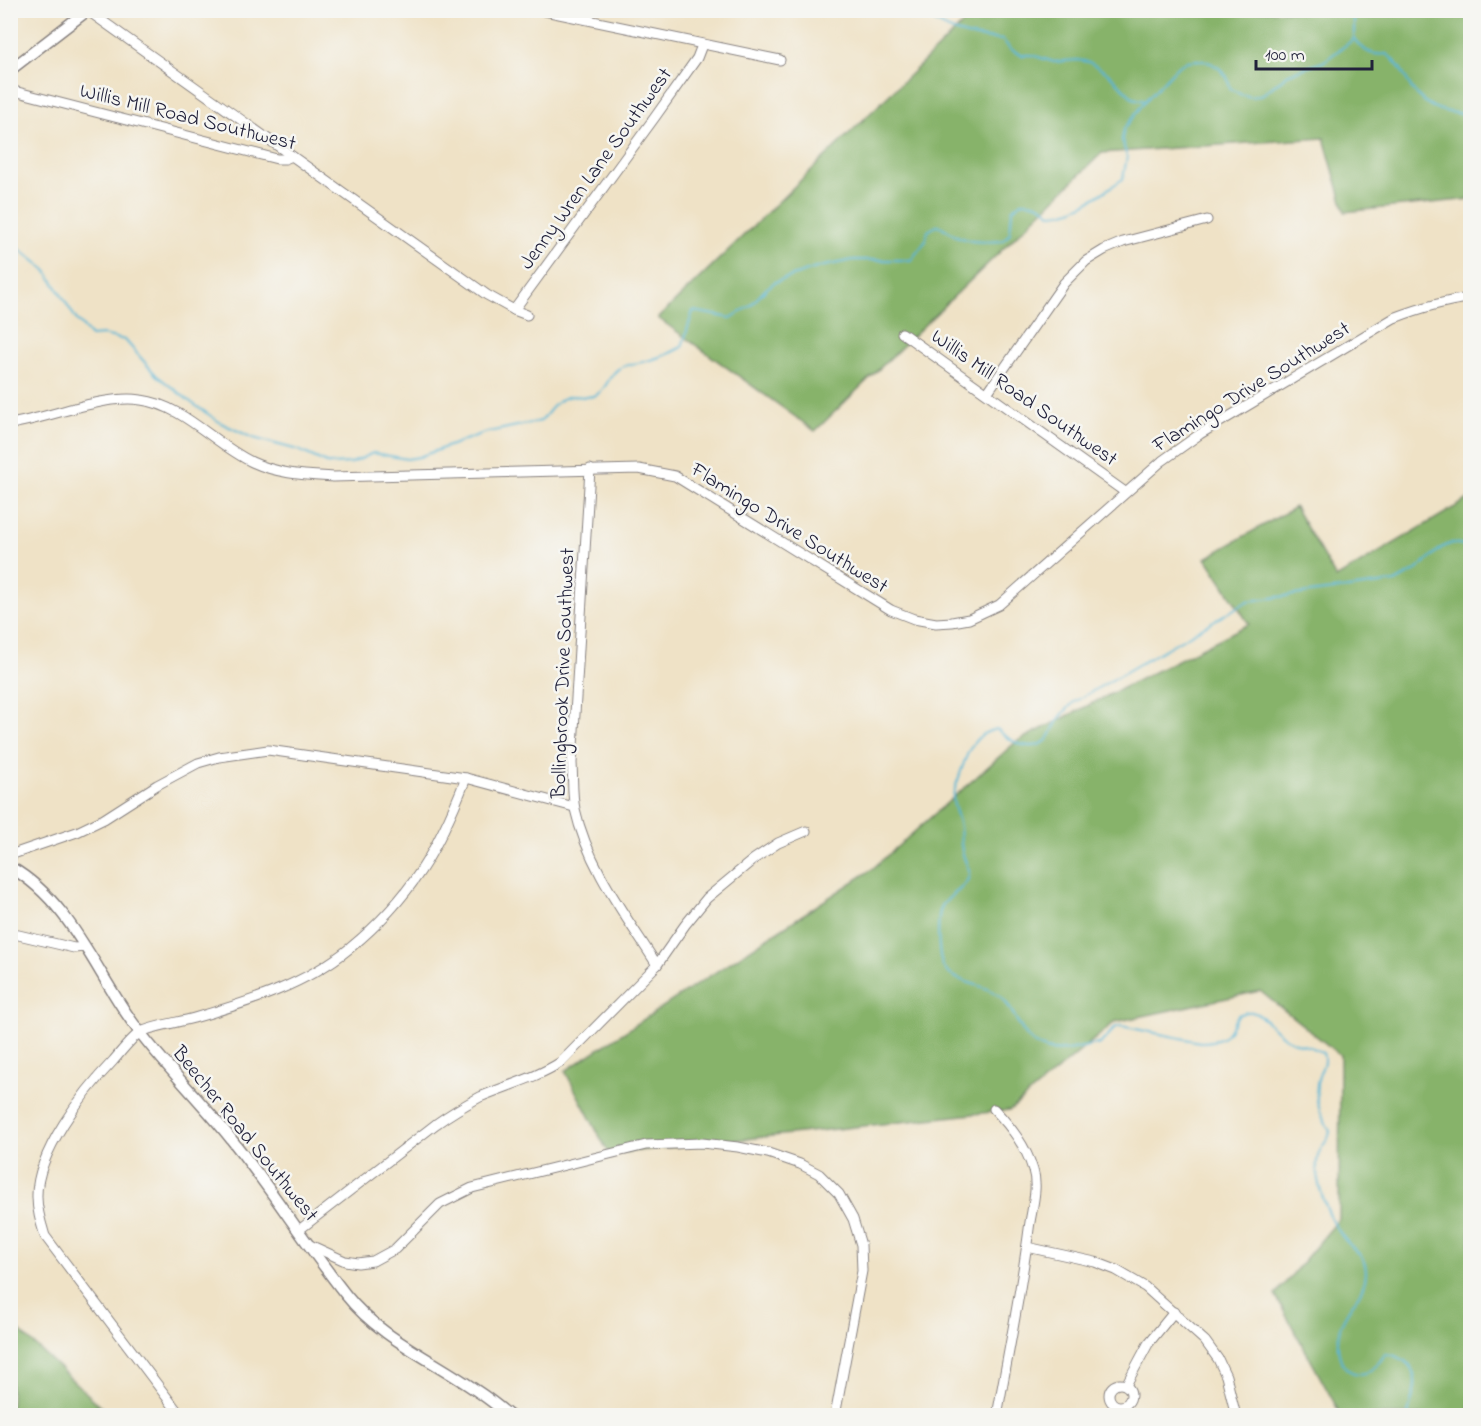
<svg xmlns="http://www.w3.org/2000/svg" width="1481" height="1426" viewBox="0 0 1481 1426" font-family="'Indie Flower',sans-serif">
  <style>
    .forest { fill: #87b36b; stroke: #546a53; stroke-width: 1.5 }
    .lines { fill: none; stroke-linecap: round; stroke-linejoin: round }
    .stream { stroke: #57b6d6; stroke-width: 2 }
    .minor-casing { stroke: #888280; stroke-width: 11 }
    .tertiary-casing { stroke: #888280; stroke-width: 13 }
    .minor { stroke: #fff; stroke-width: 9 }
    .tertiary { stroke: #fff; stroke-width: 10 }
    .labels { text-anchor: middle; stroke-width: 5; stroke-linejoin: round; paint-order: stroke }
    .street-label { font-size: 21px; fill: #22223b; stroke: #f6f6f2 }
  </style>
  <rect width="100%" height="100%" fill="#f6f6f2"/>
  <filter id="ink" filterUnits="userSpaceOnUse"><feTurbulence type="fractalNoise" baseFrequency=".0167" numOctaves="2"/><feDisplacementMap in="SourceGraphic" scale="12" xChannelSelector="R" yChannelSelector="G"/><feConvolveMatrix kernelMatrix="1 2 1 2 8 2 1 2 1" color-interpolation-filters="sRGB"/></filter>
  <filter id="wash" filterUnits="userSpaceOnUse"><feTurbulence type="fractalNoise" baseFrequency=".008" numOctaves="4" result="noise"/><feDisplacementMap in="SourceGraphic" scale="24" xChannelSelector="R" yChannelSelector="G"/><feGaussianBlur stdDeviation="1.35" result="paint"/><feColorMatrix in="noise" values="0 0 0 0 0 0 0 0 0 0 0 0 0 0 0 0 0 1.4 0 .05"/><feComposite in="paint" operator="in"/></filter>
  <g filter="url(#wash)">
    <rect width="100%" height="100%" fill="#efe2c6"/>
    <g class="forest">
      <path d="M955,11H1470V199L1345,212L1324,138L1102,153L815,431L658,318L972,15Z"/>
      <path d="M1470,498V1415H1341L1275,1295L1339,1219L1340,1055L1260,991L1115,1022L1010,1110L609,1154L565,1071L871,870L1016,742L1249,624L1206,558L1295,507L1336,578Z"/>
      <path d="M11,1323L110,1415H11Z"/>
    </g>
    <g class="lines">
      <g class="stream">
        <path d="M918,10C947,33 967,37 1003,40L1010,49L1021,55H1032L1054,62L1077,60L1089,62L1109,74L1133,98L1145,101"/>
        <path d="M1349,10L1354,20V39"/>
        <path d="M1354,39C1364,51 1371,56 1387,54C1397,62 1401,69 1407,80C1420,107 1443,114 1470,114"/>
        <path d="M10,232L12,239L18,248L46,270L76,319L91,336L103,335L125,340L156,375L192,403L221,423L253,438L298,450L329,464L352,463L373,453L407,459L419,457L484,433L541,421C550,411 557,397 573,396C581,396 588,399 596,395C608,389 608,374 620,368C627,364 634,364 642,362C657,359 669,354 682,347L693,311L731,318L750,306L766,289L775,282L819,267L853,260H911L925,242L928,231L938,225C945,228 951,234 959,237C972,243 988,242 1003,241L1010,233L1012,210L1021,202C1034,202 1042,204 1051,214C1077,214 1101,193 1123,179L1127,157L1122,140L1124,129L1145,101L1177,67L1187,61L1198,60L1209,62L1219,68L1227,77L1230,88L1240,94L1252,97L1263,94L1290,73L1323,62L1354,39"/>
        <path d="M1408,1416C1409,1406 1412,1400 1414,1391C1419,1370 1405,1355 1385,1354C1362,1393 1329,1369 1340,1328C1346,1306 1371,1290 1365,1265C1362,1253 1350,1247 1343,1237C1329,1220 1309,1173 1320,1151C1324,1142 1328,1143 1330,1131C1320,1115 1312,1095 1319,1076C1322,1067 1326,1063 1323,1053C1310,1044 1296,1046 1283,1036C1273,1029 1264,1015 1252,1012C1247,1011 1243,1013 1238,1015C1225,1036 1229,1041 1200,1042L1121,1026L1116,1027L1099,1045L1095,1044C1082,1048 1059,1053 1046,1049C1019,1041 1018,1012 1000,996C984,982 949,984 942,964C938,951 936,917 942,906C949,894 971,887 969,871C968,866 964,859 963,854C960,845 961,836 960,827C959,817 952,806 953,796C954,789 958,781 960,774C967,753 973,733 997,729C1009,741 1031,754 1047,740C1052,735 1054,725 1059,719C1063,713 1069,707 1074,702L1248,601L1395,582L1415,571L1441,548L1452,543L1470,546"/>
      </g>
    </g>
  </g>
  <g filter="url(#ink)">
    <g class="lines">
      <g class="minor-casing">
        <g id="minor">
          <path d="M87,10L487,295L514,310L527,315"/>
          <path d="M540,10L780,60"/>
          <path d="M10,90L277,159H285L292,156"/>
          <path d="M514,310L655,117L697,58L702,45"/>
          <path d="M902,333L1125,492"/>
          <path d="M987,393L1064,283L1086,261L1104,250L1123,242L1207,220"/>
          <path d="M10,424C49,418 104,394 141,400C183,405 214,444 252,462C278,474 304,475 333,477L639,469L675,476L891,610L914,619L936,623L952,622L969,619L999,605L1162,461L1200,434L1394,318C1420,308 1443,301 1470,298"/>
          <path d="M590,469L572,763C573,778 572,795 575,809C588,867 626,916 657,965"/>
          <path d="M10,855L77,832L104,819L157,785L198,763L219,757L268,750L466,778L574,807"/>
          <path d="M10,933L74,948L85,947"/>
          <path d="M994,1109C1011,1127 1026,1146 1033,1170C1039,1188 1031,1211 1029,1229C1021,1292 1008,1354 997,1416"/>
          <path d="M299,1230L436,1124C450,1114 465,1105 480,1097C508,1085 536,1078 561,1062L657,965L685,925L707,898L754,859L778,843L806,831"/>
          <path d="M310,1245L345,1261L358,1263L373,1261L395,1249L440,1204L472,1188L646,1145L702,1143L738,1147L768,1153L800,1164L819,1174L839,1194L853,1219L861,1245L862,1271L835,1416"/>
          <path d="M1027,1247L1095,1262L1116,1270L1145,1287L1205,1341L1218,1359L1226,1376L1236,1416"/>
          <circle cx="1120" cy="1395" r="11"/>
          <path d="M1126,1385L1148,1344L1174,1312"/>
          <path d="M181,1416L45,1236C41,1223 37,1211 37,1197C36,1153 84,1091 113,1061C120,1053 133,1036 141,1032C153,1026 180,1022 194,1018C249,1002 305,985 350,948C411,898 438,850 466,778"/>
        </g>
      </g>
      <g class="tertiary-casing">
        <g id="tertiary">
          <path d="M10,70L88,10"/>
          <path d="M10,867C70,901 94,969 133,1023C164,1066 203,1102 235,1144C274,1193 307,1246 346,1295C380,1338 432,1359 477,1391C488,1398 499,1407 510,1416"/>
        </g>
      </g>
      <use href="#minor" class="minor"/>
      <use href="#tertiary" class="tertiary"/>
    </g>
  </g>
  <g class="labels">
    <g class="street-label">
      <text transform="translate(188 116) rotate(14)" y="7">Willis Mill Road Southwest</text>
      <text transform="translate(595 168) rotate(-54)" y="7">Jenny Wren Lane Southwest</text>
      <text transform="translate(1251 386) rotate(-32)" y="7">Flamingo Drive Southwest</text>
      <text transform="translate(1025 397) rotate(35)" y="7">Willis Mill Road Southwest</text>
      <text transform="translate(790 527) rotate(32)" y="7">Flamingo Drive Southwest</text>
      <text transform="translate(562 673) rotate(-88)" y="7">Bollingbrook Drive Southwest</text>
      <text transform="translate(246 1133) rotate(51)" y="7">Beecher Road Southwest</text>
    </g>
  </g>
  <rect width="1481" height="1426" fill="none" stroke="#f6f6f2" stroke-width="36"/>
  <path d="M1256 60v9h116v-9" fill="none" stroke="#22223b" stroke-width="3"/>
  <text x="1265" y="60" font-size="18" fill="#22223b" stroke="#f6f6f2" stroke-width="4.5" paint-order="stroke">100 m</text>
</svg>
